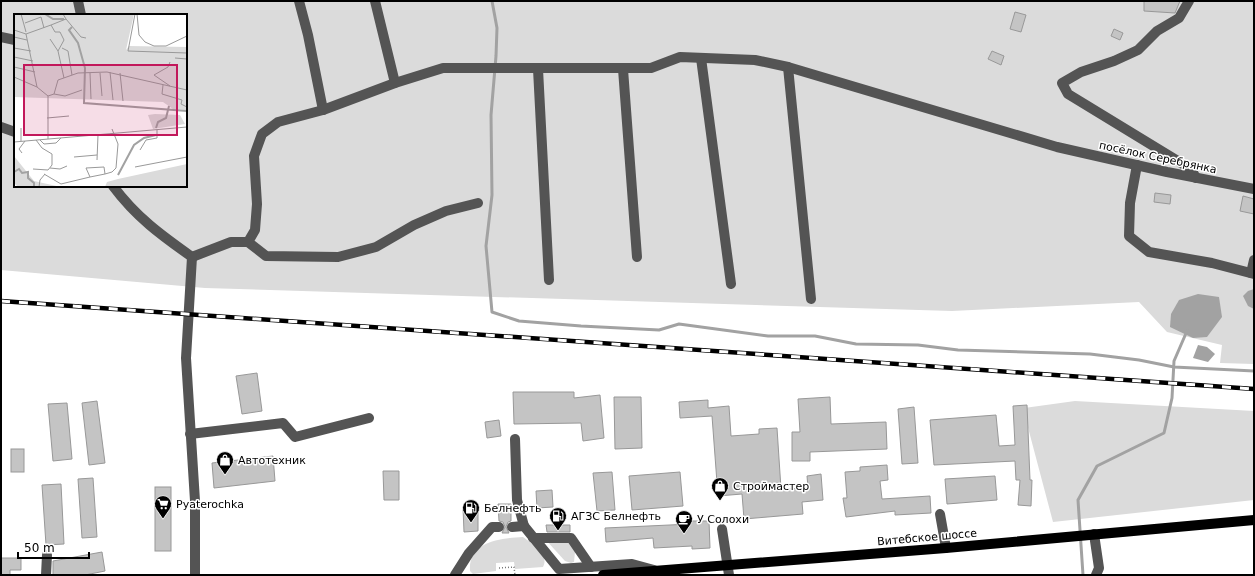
<svg xmlns="http://www.w3.org/2000/svg" width="1255" height="576" viewBox="0 0 1255 576" font-family="'DejaVu Sans',sans-serif">
  <style>
    .green { fill: #dbdbdb; fill-rule: evenodd }
    .water { fill: #a2a2a2 }
    .lines { fill: none; stroke-linecap: round; stroke-linejoin: round }
    .stream { stroke: #a2a2a2; stroke-width: 3 }
    .building { fill: #c4c4c4; stroke: #989898 }
    .path { stroke: #767676; stroke-width: 1.5; stroke-dasharray: 1 2; stroke-linecap: butt }
    .minor { stroke: #545454; stroke-width: 10 }
    .major { stroke: #000; stroke-width: 10 }
    .rail-casing { stroke: #000; stroke-width: 4.5 }
    .rail { stroke: #fff; stroke-width: 3; stroke-dasharray: 9; stroke-linecap: butt }
    .labels { text-anchor: middle; stroke-width: 3; stroke-linejoin: round; paint-order: stroke }
    .street-label { font-size: 11px; fill: #000; stroke: #fff }
    .poi-label { font-size: 11px; fill: #000; stroke: #fff; text-anchor: start }
    .inset-river { fill: none; stroke: #a2a2a2; stroke-width: 2 }
    .inset-road { fill: none; stroke: #999; stroke-width: 1 }
    .view { fill: #c2185b; fill-opacity: 0.15; stroke: #c2185b; stroke-width: 2 }
    .inset-edge { fill: none; stroke: #000; stroke-width: 2 }
  </style>
  <rect width="100%" height="100%" fill="#fff"/>
  <g class="green">
    <path d="M1,1H1254V364L1220,363L1222,345L1167,332L1139,302L952,311L205,288L1,270ZM15,15H186V186H15Z"/>
    <path d="M1075,401L1254,411V500L1053,522L1026,420L1013,415L1017,409Z"/>
    <path d="M523,537C531,543 550,554 543,567L515,569L514,562L496,563V571L473,574L470,571C468,541 501,538 523,537Z"/>
    <path d="M545,539L566,540L575,552L574,562L571,563L565,561Z"/>
  </g>
  <g class="water">
    <path d="M1254,289V309L1248,306L1243,296L1248,291Z"/>
    <path d="M1198,294L1219,297L1222,317L1207,337L1193,338L1170,327L1171,314L1179,300Z"/>
    <path d="M1198,345L1207,347L1215,354L1208,362L1193,358Z"/>
  </g>
  <g class="lines">
    <g class="stream">
      <path d="M492,1L497,28L496,56L491,115L492,195L486,246L492,312L519,321L581,326L659,330L679,324L768,336H815L856,344L918,345L958,350L1090,354L1139,360L1174,367L1254,371"/>
      <path d="M1083,575L1078,500L1097,466L1164,433L1172,398L1174,361L1187,331"/>
    </g>
  </g>
  <g class="building">
    <path d="M1144,1H1180L1175,13L1144,11Z"/>
    <path d="M1015,12L1026,15L1021,32L1010,29Z"/>
    <path d="M1114,29L1123,33L1120,40L1111,36Z"/>
    <path d="M992,51L1004,56L1001,65L988,59Z"/>
    <path d="M1155,193L1171,195L1170,204L1154,202Z"/>
    <path d="M1243,196L1254,199V214L1240,211Z"/>
    <path d="M257,373L262,411L242,414L236,376Z"/>
    <path d="M513,392H574V398L600,395L604,438L583,441L581,423L514,424Z"/>
    <path d="M614,397H641L642,448L615,449Z"/>
    <path d="M830,397L831,424L886,422L887,449L810,452V461H792V432H800L798,399Z"/>
    <path d="M708,400V408L729,406L731,436L759,434V429L777,428L781,489L808,488L807,476L821,474L823,500L802,502L803,514L744,519L742,494L718,496L712,416L680,418L679,402Z"/>
    <path d="M97,401L105,463L89,465L82,403Z"/>
    <path d="M67,403L72,459L53,461L48,404Z"/>
    <path d="M1027,405L1030,480H1032L1031,506L1018,505L1020,480H1016L1015,461L934,465L930,420L996,415L999,446L1015,445L1013,406Z"/>
    <path d="M914,407L918,463L902,464L898,409Z"/>
    <path d="M499,420L501,436L487,438L485,422Z"/>
    <rect x="11" y="449" width="13" height="23"/>
    <path d="M273,456L275,481L214,488L212,463Z"/>
    <path d="M887,465L888,480L880,481L882,499L930,496L931,513L895,515V511L846,517L843,498H847L845,472L860,471V467Z"/>
    <path d="M383,471H399V500H384Z"/>
    <path d="M612,472L615,510L597,511L593,473Z"/>
    <path d="M680,472L683,506L632,510L629,476Z"/>
    <path d="M995,476L997,500L947,504L945,479Z"/>
    <path d="M93,478L97,537L82,538L78,479Z"/>
    <path d="M61,484L64,544L46,545L42,485Z"/>
    <rect x="155" y="487" width="16" height="64"/>
    <path d="M552,490L553,507L537,508L536,491Z"/>
    <path d="M498,504H511V521L508,522L506,527L509,533H502L505,527L503,522L499,521Z"/>
    <path d="M463,508H478V531L464,532Z"/>
    <path d="M691,521H709L710,548L692,549V546L654,548L653,538L606,542L605,528L691,524Z"/>
    <path d="M546,525H570V532H547Z"/>
    <path d="M102,552L105,571L85,575H53V561Z"/>
    <path d="M1,558H21V570H10V575H1Z"/>
  </g>
  <g class="lines">
    <path class="path" d="M499,568L514,567L515,575"/>
    <g class="minor">
      <path d="M78,1L81,15"/>
      <path d="M299,1L308,35L323,110"/>
      <path d="M375,1L395,83"/>
      <path d="M1189,1L1179,18L1157,31L1138,50L1114,61L1081,72L1062,83L1068,94L1191,169L1196,178"/>
      <path d="M1,37L15,40"/>
      <path d="M701,58L731,284"/>
      <path d="M788,67L811,299"/>
      <path d="M538,69L549,280"/>
      <path d="M623,69L637,257"/>
      <path d="M1,127L15,132"/>
      <path d="M1137,165L1130,203L1129,236L1149,252L1212,263L1254,274"/>
      <path d="M113,186C136,217 161,235 192,257"/>
      <path d="M248,242L266,256L338,257L376,247L414,225L446,211L478,203"/>
      <path d="M192,257L231,242H248L255,230L257,204L254,156L262,134L278,122L323,110L395,83L443,68H651L680,57L755,60L788,67L1057,147L1167,172L1254,189"/>
      <path d="M192,257L186,358L195,501V575"/>
      <path d="M1251,273L1254,260"/>
      <path d="M190,434L283,423L295,437L369,418"/>
      <path d="M515,439L517,500L524,526"/>
      <path d="M940,514L946,548"/>
      <path d="M512,527L524,526L559,569L632,564L654,570"/>
      <path d="M722,529L729,575"/>
      <path d="M1094,534L1099,568L1096,575"/>
      <path d="M533,538H571L591,567"/>
      <path d="M46,575L47,555"/>
      <path d="M455,575L469,553L492,527H499"/>
    </g>
    <path class="major" d="M603,575L946,548L1254,520"/>
    <g class="rail-casing">
      <path id="rail" d="M1,301L1254,389"/>
    </g>
    <use href="#rail" class="rail"/>
  </g>
  <defs>
    <g id="shop-pin" transform="scale(0.9)"><path d="M0 17L-7.5 6A9.5 9.5 0 1 1 7.5 6Z" fill="#000" stroke="#fff"/><path d="M-5-2.5h2.3a2.7 3.5 0 0 1 5.4 0H5L5.5 6h-11ZM-1.5-2.5h3a1.5 2.3 0 0 0-3 0Z" fill="#fff"/></g>
    <g id="supermarket-pin" transform="scale(0.9)"><path d="M0 17L-7.5 6A9.5 9.5 0 1 1 7.5 6Z" fill="#000" stroke="#fff"/><path d="M-6-5.5h2.5l.6 2H6L4.5 2H-2.5L-4.4-4H-6ZM-1.5 3.2a1.3 1.3 0 1 0 .1 0ZM3 3.2a1.3 1.3 0 1 0 .1 0Z" fill="#fff"/></g>
    <g id="fuel-pin" transform="scale(0.9)"><path d="M0 17L-7.5 6A9.5 9.5 0 1 1 7.5 6Z" fill="#000" stroke="#fff"/><path d="M-5.5-6h7V0h2V4h1.3V-2.5L3-4.5l.8-.8L6-3V5H2.5V1h-1V6h-7ZM-4.2-4.7v3.2H.2V-4.7Z" fill="#fff"/></g>
    <g id="cafe-pin" transform="scale(0.9)"><path d="M0 17L-7.5 6A9.5 9.5 0 1 1 7.5 6Z" fill="#000" stroke="#fff"/><path d="M-5.5-4.5H6V0H3Q3 3.5 0 3.5H-2.5Q-5.5 3.5-5.5 0ZM3-3.2v2h1.7v-2ZM-6 4.5H4V6H-6Z" fill="#fff"/></g>
  </defs>
  <g fill-rule="evenodd">
    <use href="#shop-pin" x="225" y="460"/>
    <use href="#shop-pin" x="720" y="486"/>
    <use href="#supermarket-pin" x="163" y="504"/>
    <use href="#fuel-pin" x="471" y="508"/>
    <use href="#fuel-pin" x="558" y="516"/>
    <use href="#cafe-pin" x="684" y="519"/>
  </g>
  <g class="labels">
    <g class="street-label">
      <text transform="translate(1158 157) rotate(12)" y="4">посёлок Серебрянка</text>
      <text transform="translate(927 537) rotate(-5)" y="4">Витебское шоссе</text>
    </g>
    <g class="poi-label">
      <text x="238" y="464">Автотехник</text>
      <text x="733" y="490">Строймастер</text>
      <text x="176" y="508">Pyaterochka</text>
      <text x="484" y="512">Белнефть</text>
      <text x="571" y="520">АГЗС Белнефть</text>
      <text x="697" y="523">У Солохи</text>
    </g>
  </g>
  <g transform="translate(14 14)">
    <rect width="173" height="173" fill="#fff"/>
    <path d="M0,0H120L112,36L115,32L173,33V96L159,95L149,88L0,83ZM141,100L166,101L171,110L139,115L134,101ZM0,142L20,167L47,173H4L0,169ZM173,150V173H91L93,168L104,165Z" fill="#dbdbdb"/>
    <path class="inset-river" d="M31,0L39,5H50M58,13L55,16L64,29L71,54L70,89L173,97M142,114L144,108L152,104L155,92M0,158L5,155L8,159L14,158V164L20,169V173M104,161L120,131L130,124L142,121"/>
    <path class="inset-road" d="M7,0L12,18M121,0L114,37L173,39M123,0L125,21L131,28L140,32H152L173,22M52,5L67,23L72,24M11,9L27,3L30,14M37,11L52,5L49,0M0,16L12,20M12,20L37,11L41,18H46L50,26L44,37M12,20L23,73M0,23L13,26M36,25L44,37L50,64M0,34L17,37M48,34L54,37L58,61M0,43L19,47M161,44L173,45M0,53L21,58M96,58L99,86M76,59L77,85M86,59L88,82M106,59L109,87M0,63L23,73L34,82M149,71L148,80L168,86L167,90L173,93M156,72L140,61L154,53L156,48M40,80L51,82L68,76M34,82L40,80L44,66L64,59L93,58L173,76M34,82V125M33,104L55,102M26,126L30,130L42,129L47,124M7,127V114M0,128L173,113M126,136L132,126L143,124V116M8,139L5,135L11,127M60,143L83,141M83,146L84,121M121,153L173,143M36,154L46,155L53,152M19,155L34,156L38,151V140L28,134L22,126M30,160L47,170L76,163M91,160L90,153L72,154L76,163L91,160L98,158L102,154L104,130L98,115M25,173L26,166L31,160"/>
    <path class="view" d="M10,51H163V121H10Z"/>
    <rect width="173" height="173" class="inset-edge"/>
  </g>
  <rect width="1255" height="576" fill="none" stroke="#000000" stroke-width="4"/>
  <path d="M18 552v6h71v-6" fill="none" stroke="#000000" stroke-width="2"/>
  <text x="24" y="552" font-size="12" fill="#000000" stroke="#ffffff" stroke-width="3" paint-order="stroke">50 m</text>
</svg>
